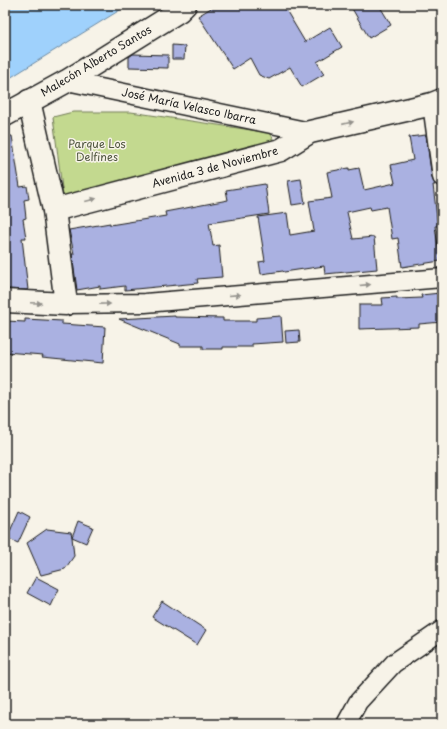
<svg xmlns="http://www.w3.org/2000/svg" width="447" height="729" viewBox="0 0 447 729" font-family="'Playpen Sans',sans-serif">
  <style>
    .green { fill: #c3d98f; stroke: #707a56 }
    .water { fill: #9fd1fc; stroke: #6b89a2 }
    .building { fill: #aab1e1; stroke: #1c1c1c }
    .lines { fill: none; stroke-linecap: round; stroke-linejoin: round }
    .minor-casing { stroke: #1c1c1c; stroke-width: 21 }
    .secondary-casing { stroke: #1c1c1c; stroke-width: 25 }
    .minor { stroke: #f7f3e8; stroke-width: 18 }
    .secondary { stroke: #f7f3e8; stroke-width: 22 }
    .oneway { fill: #94928c }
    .labels { text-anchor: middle; stroke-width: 3; stroke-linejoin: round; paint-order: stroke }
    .street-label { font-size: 11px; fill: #1c1c1c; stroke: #f7f3e8 }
    .park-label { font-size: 11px; fill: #4e553e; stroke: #f7f3e8 }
  </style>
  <rect width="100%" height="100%" fill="#f7f3e8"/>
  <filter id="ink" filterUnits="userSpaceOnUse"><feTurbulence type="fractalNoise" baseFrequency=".025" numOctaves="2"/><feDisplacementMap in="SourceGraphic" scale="8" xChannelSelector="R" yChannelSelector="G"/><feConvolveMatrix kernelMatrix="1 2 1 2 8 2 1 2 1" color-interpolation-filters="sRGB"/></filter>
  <g filter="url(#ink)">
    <path class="green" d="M73,112H131L271,133L273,139L270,144L118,185L63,196L53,117Z"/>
    <path class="water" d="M5,5H128L5,81Z"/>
    <g class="building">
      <path d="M216,5H283L305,42L330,27L342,47L317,62L324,74L302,87L290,67L269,79L259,75L250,58L233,69L198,16Z"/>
      <path d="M350,5H379L391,25L369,38Z"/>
      <path d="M172,45L185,46L184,59H172Z"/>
      <path d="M133,54L168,55V68L129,67V57Z"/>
      <path d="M426,135L432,178L435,185H433L438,226H435L440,261L402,267L398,238L392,239L387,207L371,210L370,207L347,212L353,239L374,237L377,269L325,274L324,266L284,272L283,271L261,274L259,262L265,261L258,217L287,213L290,235L314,231L309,201L332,198L327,172L349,168V170L359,168L364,190L395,183L391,165L413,160L409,137Z"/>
      <path d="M5,136H12L20,187L27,186L29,199L24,200L26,218L23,219L26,238H22L28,290L5,289Z"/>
      <path d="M301,179L305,203L292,205L288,181Z"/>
      <path d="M265,184L269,214L209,223L213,246L219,245L222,277L197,279L198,283L125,290V286L100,289V286L77,290L72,254H74L69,230L110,223V225L166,216L165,212L228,200L226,190Z"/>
      <path d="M440,293L442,322L419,324V327L359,329V305H383L382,298L397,297V299L422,298L421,295Z"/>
      <path d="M175,316V317L223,318V321H256V318L281,316L283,342L252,344V347H223V349H203V346H180V344L119,319Z"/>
      <path d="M25,319L62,321V324L105,327L103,363L42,357L43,355L5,352V321L25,322Z"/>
      <path d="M299,330L300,342L286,343L285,331Z"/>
      <path d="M19,511L30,517L18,543L7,538Z"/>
      <path d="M78,521L93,527L86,543L72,537L74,556L65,569L41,575L27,543L47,529L71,532L72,537Z"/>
      <path d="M36,577L59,589L51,606L27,593Z"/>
      <path d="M162,601L206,630L197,645L152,617Z"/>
    </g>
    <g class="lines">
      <g class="minor-casing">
        <g id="minor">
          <path d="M67,81L310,132"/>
          <path d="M432,104L442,177"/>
          <path d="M66,304L145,303L442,278"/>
          <path d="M346,724L358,702L394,663L442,630"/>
        </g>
      </g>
      <g class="secondary-casing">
        <g id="secondary">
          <path d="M5,115L67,81L179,11L185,5"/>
          <path d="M54,210L281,150L310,132L432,104L442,100"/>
          <path d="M5,301L66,304L54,210L29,101"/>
        </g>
      </g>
      <use href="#minor" class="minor"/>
      <use href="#secondary" class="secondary"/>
    </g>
    <defs><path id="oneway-solid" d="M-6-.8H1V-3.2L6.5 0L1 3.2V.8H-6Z"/></defs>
    <g class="oneway">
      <use href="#oneway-solid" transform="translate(348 123) rotate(-13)"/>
      <use href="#oneway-solid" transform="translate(91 200) rotate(-15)"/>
      <use href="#oneway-solid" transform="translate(365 285) rotate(-5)"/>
      <use href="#oneway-solid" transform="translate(235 295) rotate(-5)"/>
      <use href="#oneway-solid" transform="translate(36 303) rotate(3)"/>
      <use href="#oneway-solid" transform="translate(105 304) rotate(-1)"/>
    </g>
  </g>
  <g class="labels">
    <g class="street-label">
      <text transform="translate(96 61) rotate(-31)" y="4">Malecón Alberto Santos</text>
      <text transform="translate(189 106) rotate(12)" y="4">José María Velasco Ibarra</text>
      <text transform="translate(215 167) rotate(-15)" y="4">Avenida 3 de Noviembre</text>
    </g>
    <g class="park-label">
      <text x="97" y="148">Parque Los<tspan x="97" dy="13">Delfines</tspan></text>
    </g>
  </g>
  <rect width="447" height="729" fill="none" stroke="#f7f3e8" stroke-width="20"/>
  <rect x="10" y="10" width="427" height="709" fill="none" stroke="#1c1c1c" stroke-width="1.5" filter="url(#ink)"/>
</svg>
